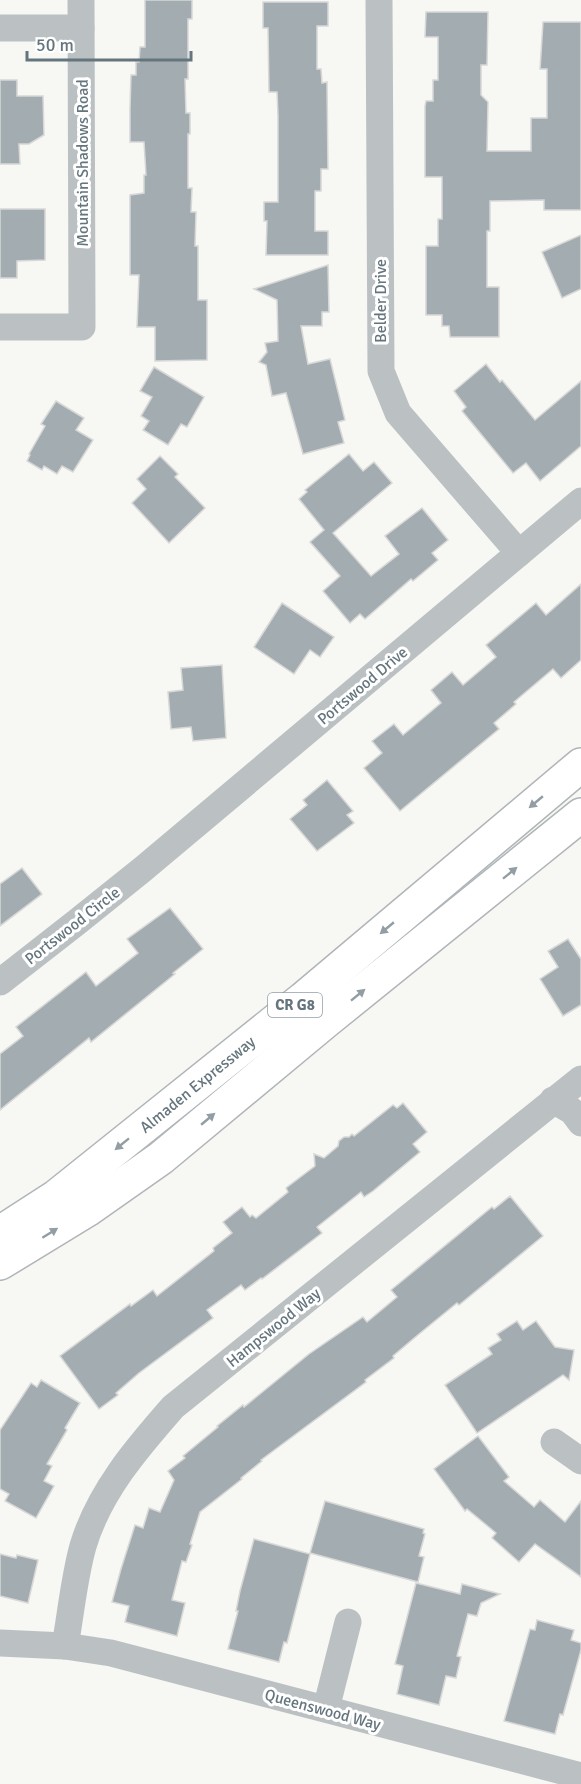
<svg xmlns="http://www.w3.org/2000/svg" width="581" height="1784" viewBox="0 0 581 1784" font-family="Signika,sans-serif">
  <style>
    .building { fill: #a3adb1; stroke: #d8d8d7; stroke-width: 1.5 }
    .lines { fill: none; stroke-linecap: round; stroke-linejoin: round }
    .major-casing { stroke: #afb5b8; stroke-width: 36 }
    .minor { stroke: #bbc1c3; stroke-width: 27 }
    .major { stroke: #fff; stroke-width: 33 }
    .oneway { fill: #929ea4 }
    .labels { text-anchor: middle; stroke-width: 6; stroke-linejoin: round; paint-order: stroke }
    .shield { fill: #fff; stroke: #929ea4; stroke-width: 1.5 }
    .shield-label { font-size: 15px; font-weight: bold; fill: #64757d }
    .street-label { font-size: 16px; fill: #64757d; stroke: #fff }
  </style>
  <rect width="100%" height="100%" fill="#f7f7f4"/>
  <g class="building">
    <path d="M145,0H192V19H188V79H185L186,113H190V134H188V188H192L191,212H196L195,246H198V300H207V360L155,361V327H137L139,275H130V195L144,193V175H146L144,142H130V108L131,75H136V62H139L140,47H145Z"/>
    <path d="M263,2H328V26H317V69H321L322,83L327,82L328,169H321V191H315V231H328V255H266L267,221H264V202H278V116L277,92H269L268,28H263Z"/>
    <path d="M426,12H488L487,65H481V95L488,102L487,151H531V118H547V69H540L543,22H581V210H544V200L490,201V231H487V287H499V337H450L449,326H442V315H426V246H438V219H442V177H425V106L426,101H433V80H438V37H425Z"/>
    <path d="M0,80H17V96H43L44,135L29,144H19L20,164H0Z"/>
    <path d="M0,209H45V260L17,261V278H0Z"/>
    <path d="M581,235V289L562,298L542,252Z"/>
    <path d="M328,265L329,312H322V326H301L308,364L330,359L345,420L338,422L344,443L303,454L286,393L272,396L266,365L259,362L267,352L265,343L278,341L277,300L254,289Z"/>
    <path d="M486,364L500,382L502,380L535,420L581,381V446L540,481L526,463L513,473L462,411L466,407L454,391Z"/>
    <path d="M154,367L204,397L187,427L181,424L168,445L143,430L149,421L141,416L152,397L140,391Z"/>
    <path d="M56,401L84,418L76,430L93,440L73,472L62,466L57,474L44,466L42,470L27,461L30,455L29,454L45,426L41,424Z"/>
    <path d="M349,454L363,471L374,462L392,483L333,533L371,576L399,554L385,536L422,508L448,540L432,553L438,560L413,581L411,579L365,619L360,614L350,623L323,591L340,576L310,542L324,530L299,499L307,492L305,490Z"/>
    <path d="M160,456L178,474L175,477L205,508L169,543L132,503L146,489L137,479Z"/>
    <path d="M581,584V660L561,678L553,669L514,702L516,704L494,723L499,729L400,811L364,768L382,753L372,741L394,724L403,735L441,703L431,690L452,672L463,685L496,657L486,645L536,603L546,615Z"/>
    <path d="M282,603L334,637L320,657L310,650L294,674L254,647Z"/>
    <path d="M222,665L226,738L193,741L191,727L171,729L168,692L183,690L181,668Z"/>
    <path d="M327,780L353,811L347,815L354,823L317,851L290,819L307,805L303,800Z"/>
    <path d="M22,868L42,894L0,926V884Z"/>
    <path d="M170,908L203,949L173,973L175,974L91,1042L89,1038L0,1110V1054L23,1036L16,1027L86,972L96,986L138,953L127,939Z"/>
    <path d="M568,939L581,959V1005L563,1016L540,979L558,967L548,951Z"/>
    <path d="M403,1103L427,1132L413,1144L420,1152L373,1191L364,1197L361,1192L317,1227L322,1233L262,1279L261,1278L245,1290L241,1285L207,1310L213,1318L139,1373L116,1393L118,1395L99,1409L60,1356L130,1304L131,1306L153,1290L157,1296L214,1251L213,1248L232,1233L223,1222L242,1207L250,1217L252,1215L256,1218L288,1192L286,1188L315,1166L314,1154L324,1158L338,1146L339,1141L344,1137H349L352,1134L354,1136L393,1105L397,1108Z"/>
    <path d="M510,1196L543,1236L459,1305L457,1303L419,1334L393,1356L394,1358L365,1380L366,1382L261,1460L262,1461L241,1478L242,1479L200,1512L190,1544L192,1545L186,1562L182,1561L172,1600L185,1603L177,1636L125,1622L129,1606L112,1602L121,1569L135,1525L143,1528L149,1508L160,1512L174,1480L168,1471L185,1458L183,1456L218,1427L217,1426L243,1405L244,1407L309,1354L363,1317L367,1322L397,1297L391,1290L492,1207L494,1209Z"/>
    <path d="M517,1321L523,1330L536,1321L555,1347L574,1350L569,1380L563,1375L477,1433L445,1385L492,1354L488,1348L501,1340L497,1334Z"/>
    <path d="M41,1380L80,1403L65,1428L67,1430L47,1464L52,1466L44,1481L54,1486L36,1518L5,1501L9,1494L0,1489V1430L31,1383L37,1387Z"/>
    <path d="M478,1436L509,1477L504,1481L534,1507L540,1500L565,1522L581,1501V1577L535,1544L519,1562L492,1538L496,1533L467,1509L465,1511L434,1469Z"/>
    <path d="M325,1501L424,1529L423,1533L425,1534L419,1556L424,1557L418,1582L310,1553Z"/>
    <path d="M254,1539L310,1554L287,1643L284,1642L279,1662L228,1649L238,1611H236L240,1591Z"/>
    <path d="M0,1554L16,1558L17,1555L38,1560L28,1603L0,1596Z"/>
    <path d="M416,1583L460,1594L462,1584L500,1594L481,1603L477,1616L468,1614L457,1656L461,1657L456,1678L446,1676L439,1705L397,1694L403,1666L395,1664Z"/>
    <path d="M537,1620L574,1630L571,1640L581,1643V1650L563,1715L560,1714L555,1734L504,1721L530,1629L535,1630Z"/>
  </g>
  <g class="lines">
    <g class="major-casing">
      <g id="major">
        <path d="M0,1233L57,1196L303,999L581,765"/>
        <path d="M0,1263L87,1210L161,1158L326,1021L581,815"/>
      </g>
    </g>
    <g class="minor">
      <path d="M379,0L381,371L398,413L519,553"/>
      <path d="M0,28H81"/>
      <path d="M0,327H82L81,0"/>
      <path d="M0,982L77,922L143,869L581,501"/>
      <path d="M553,1100L572,1111L581,1123"/>
      <path d="M554,1442L581,1461"/>
      <path d="M0,1643L65,1646L111,1653L581,1776"/>
      <path d="M65,1646C71,1613 74,1578 83,1546C99,1492 137,1448 173,1407L581,1079"/>
      <path d="M326,1709L348,1622"/>
    </g>
    <use href="#major" class="major"/>
  </g>
  <defs><path id="oneway-solid" d="M-6-.8H1V-3.2L6.5 0L1 3.2V.8H-6Z" transform="scale(1.5)"/></defs>
  <g class="oneway">
    <use href="#oneway-solid" transform="translate(536 802) rotate(140)"/>
    <use href="#oneway-solid" transform="translate(510 873) rotate(-39)"/>
    <use href="#oneway-solid" transform="translate(387 928) rotate(140)"/>
    <use href="#oneway-solid" transform="translate(358 995) rotate(-39)"/>
    <use href="#oneway-solid" transform="translate(208 1119) rotate(-40)"/>
    <use href="#oneway-solid" transform="translate(122 1144) rotate(141)"/>
    <use href="#oneway-solid" transform="translate(50 1233) rotate(-32)"/>
  </g>
  <g class="labels">
    <rect class="shield" x="268" y="993" width="54" height="24" rx="4.5"/>
    <g class="shield-label">
      <text x="295" y="1010">CR G8</text>
    </g>
    <g class="street-label">
      <text transform="translate(82 163) rotate(-90)" y="6">Mountain Shadows Road</text>
      <text transform="translate(380 301) rotate(-90)" y="6">Belder Drive</text>
      <text transform="translate(362 685) rotate(-40)" y="6">Portswood Drive</text>
      <text transform="translate(72 925) rotate(-38)" y="6">Portswood Circle</text>
      <text transform="translate(197 1084) rotate(-39)" y="6">Almaden Expressway</text>
      <text transform="translate(273 1327) rotate(-39)" y="6">Hampswood Way</text>
      <text transform="translate(323 1709) rotate(15)" y="6">Queenswood Way</text>
    </g>
  </g>
  <path d="M27 51v9h164v-9" fill="none" stroke="#64757d" stroke-width="3"/>
  <text x="36" y="51" font-size="18" fill="#64757d" stroke="#ffffff" stroke-width="4.5" paint-order="stroke">50 m</text>
</svg>
